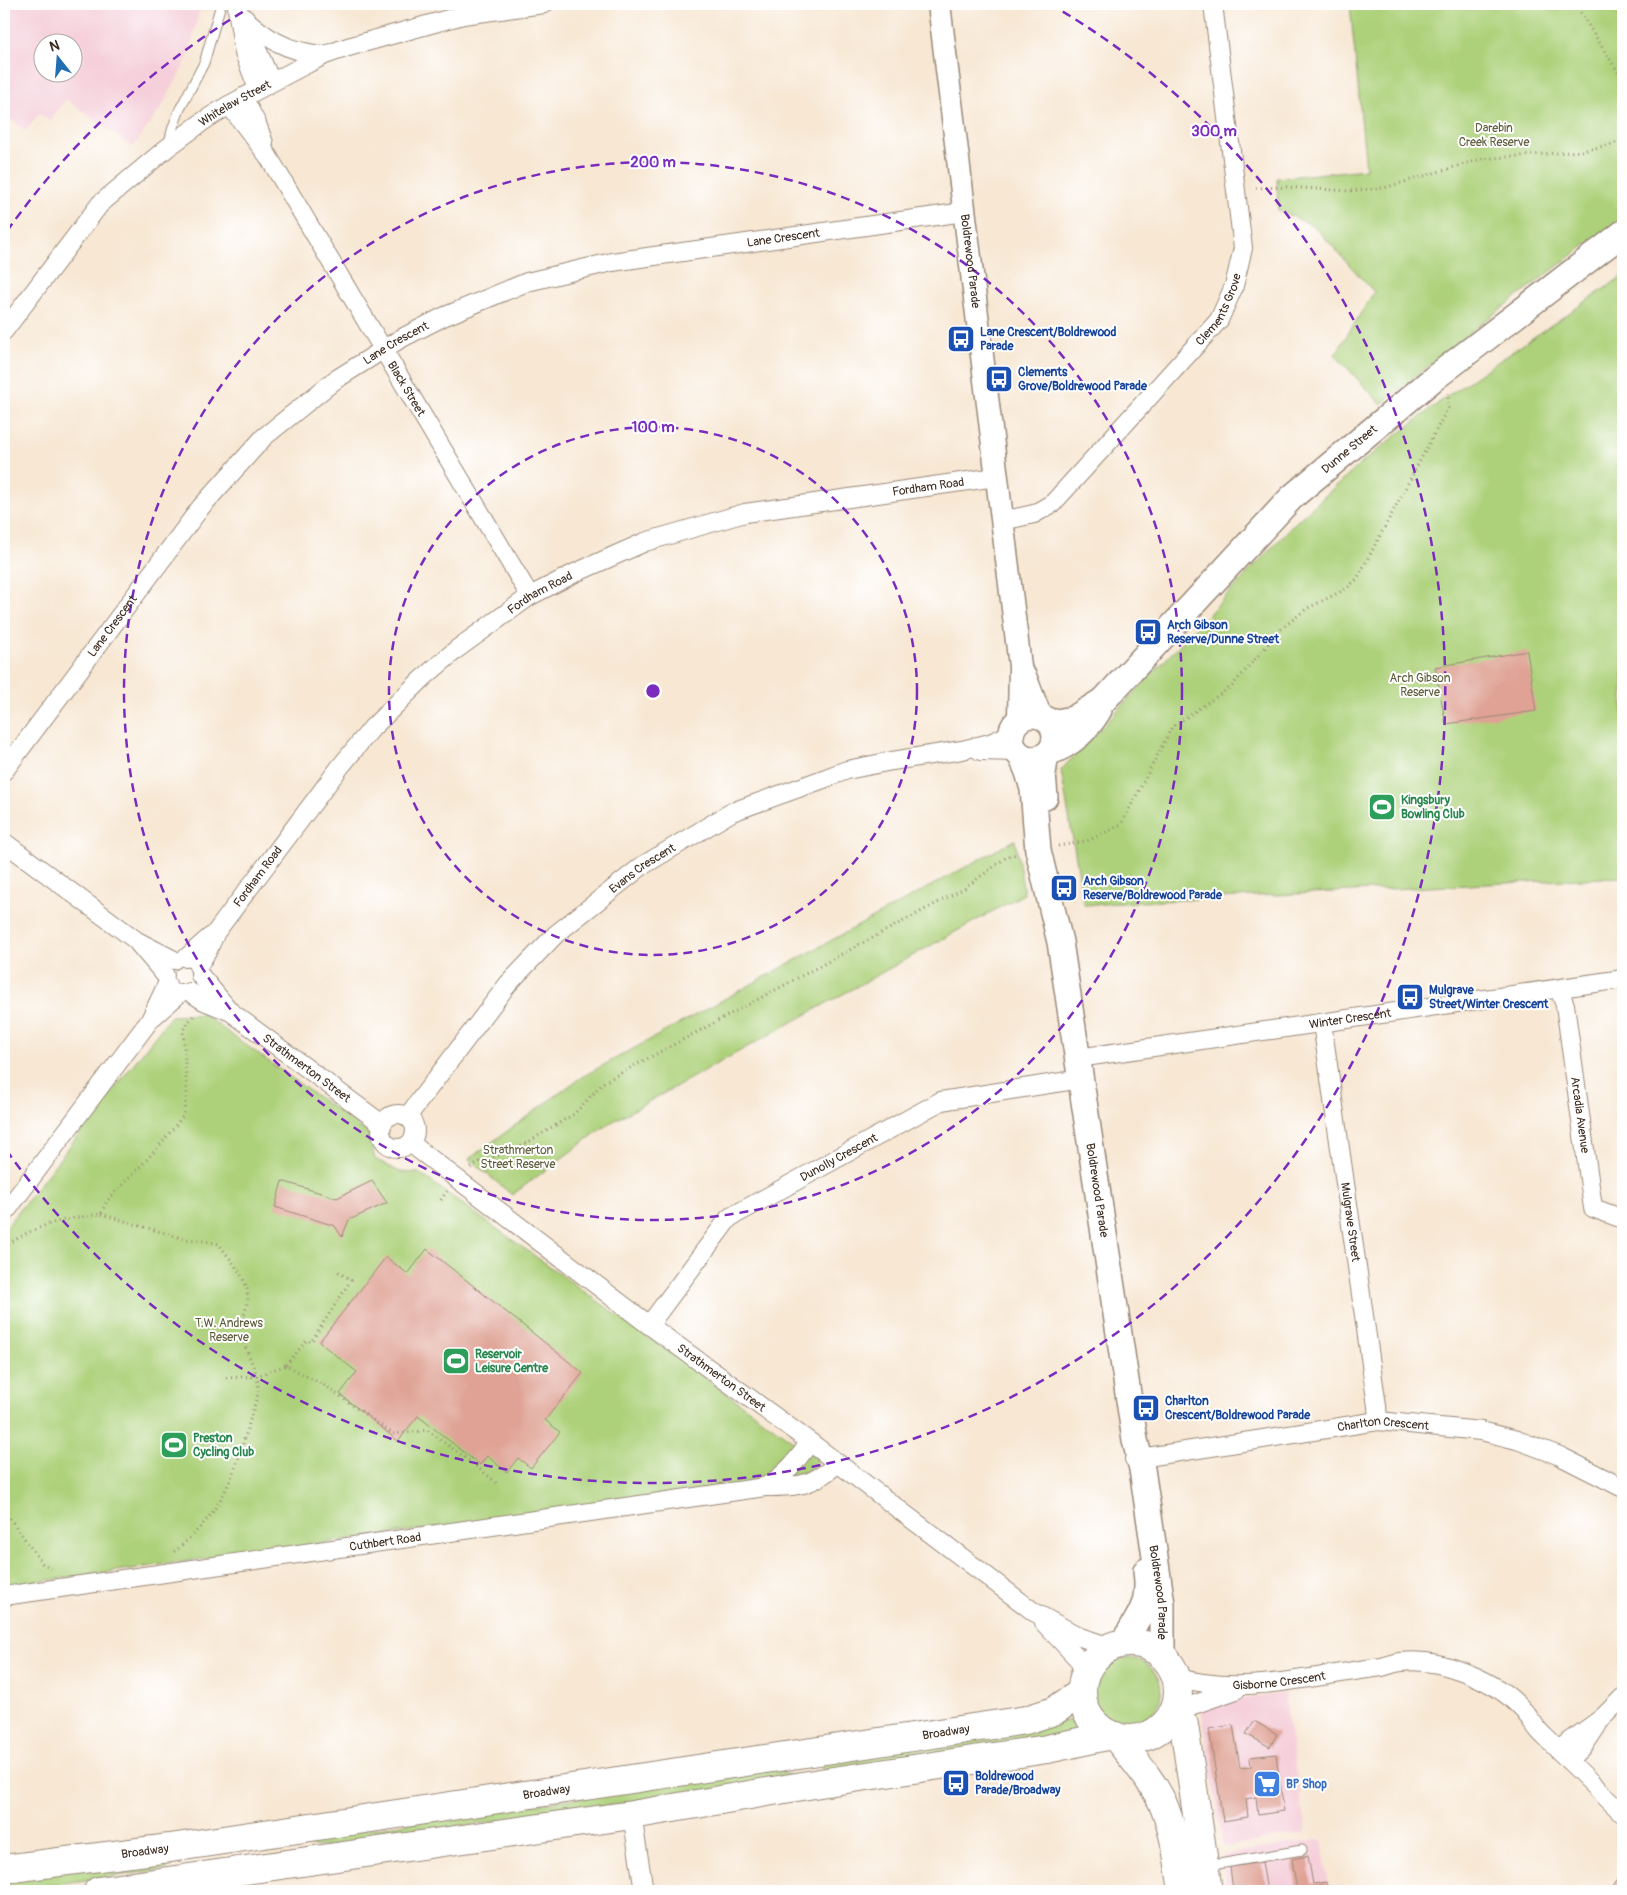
<svg xmlns="http://www.w3.org/2000/svg" width="1627" height="1895" viewBox="0 0 1627 1895" font-family="Pangolin,sans-serif">
  <style>
    .built { fill: #f5cfda; fill-rule: evenodd }
    .green { fill: #add17a; stroke: #747e4c }
    .building { fill: #dfa294 }
    .lines { fill: none; stroke-linecap: round; stroke-linejoin: round }
    .service-casing { stroke: #998878; stroke-width: 11 }
    .minor-casing { stroke: #998878; stroke-width: 20 }
    .tertiary-casing { stroke: #998878; stroke-width: 25 }
    .secondary-casing { stroke: #998878; stroke-width: 28 }
    .primary-casing { stroke: #998878; stroke-width: 30 }
    .path { stroke: #998878; stroke-width: 3; stroke-dasharray: 1 4; stroke-linecap: butt }
    .service { stroke: #fff; stroke-width: 9 }
    .minor { stroke: #fff; stroke-width: 18 }
    .tertiary { stroke: #fff; stroke-width: 22 }
    .secondary { stroke: #fff; stroke-width: 25 }
    .primary { stroke: #fff; stroke-width: 28 }
    .ring { fill: none; stroke: #7b2cbf; stroke-width: 2.5; stroke-dasharray: 9 6 }
    .labels { text-anchor: middle; stroke-width: 4; stroke-linejoin: round; paint-order: stroke }
    .street-label { font-size: 12px; fill: #3b2a1e; stroke: #fff }
    .park-label { font-size: 12px; fill: #5d5c3a; stroke: #fff }
    .transit-label { font-size: 12px; font-weight: bold; fill: #164399; stroke: #fff; text-anchor: start }
    .leisure-label { font-size: 12px; font-weight: bold; fill: #27864d; stroke: #fff; text-anchor: start }
    .shop-label { font-size: 12px; font-weight: bold; fill: #366cbe; stroke: #fff; text-anchor: start }
    .centre { fill: #7b2cbf; stroke: #fff; stroke-width: 2.5 }
    .ring-label { font-size: 15px; text-anchor: middle; font-weight: bold; fill: #7b2cbf; stroke: #fff; stroke-width: 4; stroke-linejoin: round; paint-order: stroke }
  </style>
  <rect width="100%" height="100%" fill="#fff"/>
  <filter id="ink" filterUnits="userSpaceOnUse"><feTurbulence type="fractalNoise" baseFrequency=".02" numOctaves="2"/><feDisplacementMap in="SourceGraphic" scale="10" xChannelSelector="R" yChannelSelector="G"/><feConvolveMatrix kernelMatrix="1 2 1 2 8 2 1 2 1" color-interpolation-filters="sRGB"/></filter>
  <filter id="wash" filterUnits="userSpaceOnUse"><feTurbulence type="fractalNoise" baseFrequency=".0096" numOctaves="4" result="noise"/><feDisplacementMap in="SourceGraphic" scale="20" xChannelSelector="R" yChannelSelector="G"/><feGaussianBlur stdDeviation="1.12" result="paint"/><feColorMatrix in="noise" values="0 0 0 0 0 0 0 0 0 0 0 0 0 0 0 0 0 1.4 0 .05"/><feComposite in="paint" operator="in"/></filter>
  <g filter="url(#wash)">
    <rect width="100%" height="100%" fill="#f7e7d3"/>
    <g class="built">
      <path d="M4,4H201L188,58L161,108L133,147L66,99L50,121L39,113L26,131L4,114ZM42,42H72V72H42Z"/>
      <path d="M1284,1693L1306,1833L1223,1847L1201,1706Z"/>
      <path d="M1322,1839L1329,1891H1228L1222,1855Z"/>
    </g>
    <g class="green">
      <path d="M1350,4H1613L1623,21V217L1477,327L1381,404L1335,355L1374,292L1314,226L1278,210L1277,178L1366,169Z"/>
      <path d="M1623,276V875L1621,877L1084,905L1061,770L1297,521L1371,455L1449,395Z"/>
      <path d="M1015,840L1024,894L608,1124L512,1195L469,1159L580,1078Z"/>
      <path d="M203,1014L369,1134L375,1159L400,1172L419,1173L818,1459C805,1479 791,1478 769,1483L4,1586V1230L171,1016Z"/>
      <circle cx="1127" cy="1692" r="34"/>
      <path d="M1071,1720L1081,1733L824,1772L816,1759L1025,1730Z"/>
      <path d="M771,1769L798,1778L321,1847L273,1843Z"/>
      <path d="M161,1861L168,1869L4,1891V1879L82,1868L97,1871Z"/>
    </g>
    <g id="blocks">
      <g class="building">
        <path d="M1527,651L1536,711L1446,724L1435,667Z"/>
        <path d="M282,1181L337,1198L372,1181L387,1203L349,1220L342,1237L335,1226L275,1207Z"/>
        <path d="M427,1249L583,1373L545,1420L560,1432L531,1468L518,1458L507,1472L487,1456L480,1465L418,1416L398,1441L340,1394L357,1372L319,1342L386,1257L408,1274Z"/>
        <path d="M1254,1721L1277,1734L1270,1747L1246,1734Z"/>
        <path d="M1233,1725L1240,1768L1251,1767L1250,1757L1276,1754L1284,1811L1258,1815L1256,1797L1246,1799L1248,1817L1223,1821L1209,1729Z"/>
        <path d="M1308,1856L1313,1884L1326,1882L1328,1891H1297L1292,1859Z"/>
        <path d="M1262,1862L1267,1891H1233L1230,1867Z"/>
        <path d="M1623,1870V1891H1610Z"/>
      </g>
    </g>
  </g>
  <g filter="url(#ink)">
    <use href="#blocks" fill-opacity="0" stroke="#998878" stroke-width="1"/>
    <g class="lines">
      <g class="service-casing">
        <g id="service">
          <path d="M168,146L173,127L180,109L204,63L221,4"/>
          <path d="M1207,1866L1302,1850"/>
        </g>
      </g>
      <g class="minor-casing">
        <g id="minor">
          <path d="M237,9L244,53L258,89"/>
          <path d="M238,12C264,38 287,52 324,55"/>
          <path d="M244,23L253,40L271,81"/>
          <path d="M243,97L257,124L264,143"/>
          <path id="s1" d="M229,105L268,156L530,596"/>
          <path id="s2" d="M4,331L100,204L167,148L205,120L229,105L301,67L325,55L348,47L463,15L544,4"/>
          <path id="s3" d="M1002,521L1034,514L1053,503L1219,320L1234,286L1243,248L1213,4"/>
          <path d="M980,751L1016,752"/>
          <path id="s4" d="M4,771L201,507L264,437L335,380L400,339L443,317L527,282L612,262L964,212"/>
          <path d="M4,842L137,941L174,960"/>
          <path d="M138,943L165,975"/>
          <path d="M186,958L210,937"/>
          <path id="s5" d="M198,966L207,952L216,932L340,767L372,728L423,678L457,649L530,596L575,573L645,542L745,513L996,477"/>
          <path d="M200,975L229,1010"/>
          <path id="s6" d="M1559,989L1565,1005L1593,1208L1623,1219"/>
          <path id="s7" d="M190,992L204,1001L231,1012L382,1124"/>
          <path d="M154,1016L180,993"/>
          <path id="s8" d="M1322,1023L1377,1406L1378,1421"/>
          <path id="s9" d="M1078,1058L1623,979"/>
          <circle cx="398" cy="1131" r="17"/>
          <path id="s10" d="M407,1117L508,984L556,934L642,866L732,812L818,781L847,770L892,761L962,750L990,743L1011,734"/>
          <path id="s11" d="M410,1143L649,1325L810,1442L1034,1612L1080,1637L1111,1647"/>
          <path d="M4,1214L150,1020L167,984"/>
          <path id="s12" d="M649,1325L729,1218L941,1101L1081,1079"/>
          <path id="s13" d="M1134,1459L1378,1421L1481,1431L1517,1440L1560,1456L1623,1488"/>
          <path d="M765,1487C786,1474 796,1462 810,1442"/>
          <path id="s14" d="M4,1596C258,1559 512,1525 765,1487C798,1487 812,1486 837,1464"/>
          <path d="M1044,1623L1078,1659L1085,1673"/>
          <path id="s15" d="M1176,1677C1241,1697 1315,1675 1382,1667C1388,1665 1394,1663 1401,1662C1440,1657 1496,1680 1522,1709C1530,1717 1535,1728 1544,1736C1570,1762 1597,1788 1623,1814"/>
          <path d="M1175,1707L1193,1705L1236,1690"/>
          <path d="M1558,1750L1602,1718L1623,1697"/>
          <path d="M1569,1761L1583,1747L1597,1726"/>
          <path d="M632,1815L644,1891"/>
        </g>
      </g>
      <g class="tertiary-casing">
        <g id="tertiary">
          <path id="s16" d="M939,4L1020,666L1019,719"/>
          <path d="M1025,676L1040,715"/>
        </g>
      </g>
      <g class="secondary-casing">
        <g id="secondary">
          <circle cx="1033" cy="737" r="22"/>
          <path id="s17" d="M1051,723L1073,719L1105,699L1292,497L1433,379L1623,233"/>
          <path d="M1050,752C1071,745 1088,729 1099,710"/>
          <path id="s18" d="M1021,756L1028,772L1033,789L1038,850L1060,942L1135,1440L1142,1469L1162,1604V1655"/>
          <path d="M1045,797L1043,773L1046,755"/>
          <path d="M1122,1644C1139,1617 1151,1604 1146,1571"/>
        </g>
      </g>
      <g class="primary-casing">
        <g id="primary">
          <circle cx="1130" cy="1691" r="48"/>
          <path d="M1175,1708L1184,1725L1208,1891"/>
          <path d="M1115,1736C1131,1756 1157,1786 1165,1809C1175,1835 1179,1863 1183,1891"/>
          <path id="s19" d="M4,1869L170,1848L1026,1720L1054,1711L1082,1692"/>
          <path d="M98,1891L632,1815L820,1783L1047,1749L1111,1735"/>
        </g>
      </g>
      <g class="path">
        <path d="M1575,4L1623,80"/>
        <path d="M1256,188L1286,187L1349,191L1384,188L1481,159L1582,151L1613,144L1623,138"/>
        <path d="M1619,637L1623,635"/>
        <path d="M1058,846L1087,841L1121,825L1172,727L1232,686L1280,630L1306,609L1346,589L1357,579L1448,408V393"/>
        <path d="M471,1168L481,1161L515,1150L574,1114L604,1082L965,888L1008,856L1017,854"/>
        <path d="M441,1200L447,1191"/>
        <path d="M101,1214L185,1239L205,1241L219,1244C228,1257 241,1271 246,1286C252,1301 241,1316 242,1332C244,1354 261,1371 258,1394C245,1433 237,1476 214,1510C205,1524 190,1537 177,1550L171,1553"/>
        <path d="M4,1247C37,1224 62,1219 101,1214L107,1201L155,1151L183,1116L187,1094L183,1030L195,1013"/>
        <path d="M286,1365L307,1340L311,1342L351,1280L337,1271"/>
        <path d="M226,1378L257,1376L286,1365L327,1387L393,1434L406,1433L427,1430L467,1459L498,1484"/>
        <path d="M4,1510L42,1563L55,1570"/>
      </g>
      <use href="#service" class="service"/>
      <use href="#minor" class="minor"/>
      <use href="#tertiary" class="tertiary"/>
      <use href="#secondary" class="secondary"/>
      <use href="#primary" class="primary"/>
    </g>
  </g>
  <g class="ring">
    <circle cx="653" cy="691" r="264"/>
    <circle cx="653" cy="691" r="529"/>
    <path d="M7 231A793 793 0 0 1 256 4M1050 4A793 793 0 1 1 7 1151"/>
  </g>
  <defs>
    <g id="bus-square" transform="scale(1.4375)"><rect x="-9" y="-9" width="18" height="18" rx="4" fill="#1a4fb4" stroke="#fff"/><path d="M-5-6H5V4H4V6H2V4H-2V6H-4V4H-5ZM-3.5-4V0h7V-4ZM-3.5 1.2v1.5H-2V1.2ZM2 1.2v1.5H3.5V1.2Z" fill="#fff"/></g>
    <g id="stadium-square" transform="scale(1.4375)"><rect x="-9" y="-9" width="18" height="18" rx="4" fill="#2e9e5b" stroke="#fff"/><path d="M0-5a6.5 5 0 1 0 0 10a6.5 5 0 1 0 0-10ZM-3.5-1.8h7v3.6h-7Z" fill="#fff"/></g>
    <g id="supermarket-square" transform="scale(1.4375)"><rect x="-9" y="-9" width="18" height="18" rx="4" fill="#3f7fe0" stroke="#fff"/><path d="M-6-5.5h2.5l.6 2H6L4.5 2H-2.5L-4.4-4H-6ZM-1.5 3.2a1.3 1.3 0 1 0 .1 0ZM3 3.2a1.3 1.3 0 1 0 .1 0Z" fill="#fff"/></g>
  </defs>
  <g fill-rule="evenodd">
    <use href="#bus-square" x="961" y="339"/>
    <use href="#bus-square" x="999" y="379"/>
    <use href="#bus-square" x="1148" y="632"/>
    <use href="#stadium-square" x="1382" y="807"/>
    <use href="#bus-square" x="1064" y="888"/>
    <use href="#bus-square" x="1410" y="997"/>
    <use href="#stadium-square" x="456" y="1361"/>
    <use href="#bus-square" x="1146" y="1408"/>
    <use href="#stadium-square" x="174" y="1445"/>
    <use href="#bus-square" x="956" y="1783"/>
    <use href="#supermarket-square" x="1267" y="1784"/>
  </g>
  <g class="labels">
    <g class="street-label">
      <text dy="4" stroke="none"><textPath href="#s2" startOffset="328">Whitelaw Street</textPath></text>
      <text dy="4" stroke="none"><textPath href="#s4" startOffset="991">Lane Crescent</textPath></text>
      <text dy="4" stroke="none"><textPath href="#s16" startOffset="259">Boldrewood Parade</textPath></text>
      <text dy="4" stroke="none"><textPath href="#s3" startOffset="311">Clements Grove</textPath></text>
      <text dy="4" stroke="none"><textPath href="#s4" startOffset="586">Lane Crescent</textPath></text>
      <text dy="4" stroke="none"><textPath href="#s1" startOffset="335">Black Street</textPath></text>
      <text dy="4" stroke="none"><textPath href="#s17" startOffset="410">Dunne Street</textPath></text>
      <text dy="4" stroke="none"><textPath href="#s5" startOffset="918">Fordham Road</textPath></text>
      <text dy="4" stroke="none"><textPath href="#s5" startOffset="512">Fordham Road</textPath></text>
      <text dy="4" stroke="none"><textPath href="#s4" startOffset="181">Lane Crescent</textPath></text>
      <text dy="4" stroke="none"><textPath href="#s10" startOffset="345">Evans Crescent</textPath></text>
      <text dy="4" stroke="none"><textPath href="#s5" startOffset="108">Fordham Road</textPath></text>
      <text dy="4" stroke="none"><textPath href="#s9" startOffset="275">Winter Crescent</textPath></text>
      <text dy="4" stroke="none"><textPath href="#s7" startOffset="140">Strathmerton Street</textPath></text>
      <text dy="4" stroke="none"><textPath href="#s6" startOffset="128">Arcadia Avenue</textPath></text>
      <text dy="4" stroke="none"><textPath href="#s12" startOffset="259">Dunolly Crescent</textPath></text>
      <text dy="4" stroke="none"><textPath href="#s18" startOffset="442">Boldrewood Parade</textPath></text>
      <text dy="4" stroke="none"><textPath href="#s8" startOffset="201">Mulgrave Street</textPath></text>
      <text dy="4" stroke="none"><textPath href="#s11" startOffset="390">Strathmerton Street</textPath></text>
      <text dy="4" stroke="none"><textPath href="#s13" startOffset="252">Charlton Crescent</textPath></text>
      <text dy="4" stroke="none"><textPath href="#s14" startOffset="385">Cuthbert Road</textPath></text>
      <text dy="4" stroke="none"><textPath href="#s18" startOffset="849">Boldrewood Parade</textPath></text>
      <text dy="4" stroke="none"><textPath href="#s15" startOffset="104">Gisborne Crescent</textPath></text>
      <text dy="4" stroke="none"><textPath href="#s19" startOffset="952">Broadway</textPath></text>
      <text dy="4" stroke="none"><textPath href="#s19" startOffset="548">Broadway</textPath></text>
      <text dy="4" stroke="none"><textPath href="#s19" startOffset="142">Broadway</textPath></text>
    </g>
    <g class="park-label">
      <text x="1494" y="132">Darebin<tspan x="1494" dy="14">Creek Reserve</tspan></text>
      <text x="1420" y="682">Arch Gibson<tspan x="1420" dy="14">Reserve</tspan></text>
      <text x="518" y="1154">Strathmerton<tspan x="518" dy="14">Street Reserve</tspan></text>
      <text x="229" y="1327">T.W. Andrews<tspan x="229" dy="14">Reserve</tspan></text>
    </g>
    <g class="transit-label">
      <text x="980" y="336">Lane Crescent/Boldrewood<tspan x="980" dy="14">Parade</tspan></text>
      <text x="1018" y="376">Clements<tspan x="1018" dy="14">Grove/Boldrewood Parade</tspan></text>
      <text x="1167" y="629">Arch Gibson<tspan x="1167" dy="14">Reserve/Dunne Street</tspan></text>
      <text x="1083" y="885">Arch Gibson<tspan x="1083" dy="14">Reserve/Boldrewood Parade</tspan></text>
      <text x="1429" y="994">Mulgrave<tspan x="1429" dy="14">Street/Winter Crescent</tspan></text>
      <text x="1165" y="1405">Charlton<tspan x="1165" dy="14">Crescent/Boldrewood Parade</tspan></text>
      <text x="975" y="1780">Boldrewood<tspan x="975" dy="14">Parade/Broadway</tspan></text>
    </g>
    <g class="leisure-label">
      <text x="1401" y="804">Kingsbury<tspan x="1401" dy="14">Bowling Club</tspan></text>
      <text x="475" y="1358">Reservoir<tspan x="475" dy="14">Leisure Centre</tspan></text>
      <text x="193" y="1442">Preston<tspan x="193" dy="14">Cycling Club</tspan></text>
    </g>
    <g class="shop-label">
      <text x="1286" y="1788">BP Shop</text>
    </g>
  </g>
  <circle cx="653" cy="691" r="8" class="centre"/>
  <g class="ring-label">
    <text x="1214" y="136">300 m</text>
    <text x="653" y="167">200 m</text>
    <text x="653" y="432">100 m</text>
  </g>
  <rect width="1627" height="1895" fill="none" stroke="#fff" stroke-width="20"/>
  <g transform="translate(58 58) rotate(343)"><circle r="24" fill="#ffffff" stroke="#b1aaa5"/>
  <path d="M0-4L9 19L0 12L-9 19Z" fill="#1f6fb2"/>
  <text y="-8" font-size="14" font-weight="bold" text-anchor="middle" fill="#3b2a1e">N</text>
  </g>
</svg>
